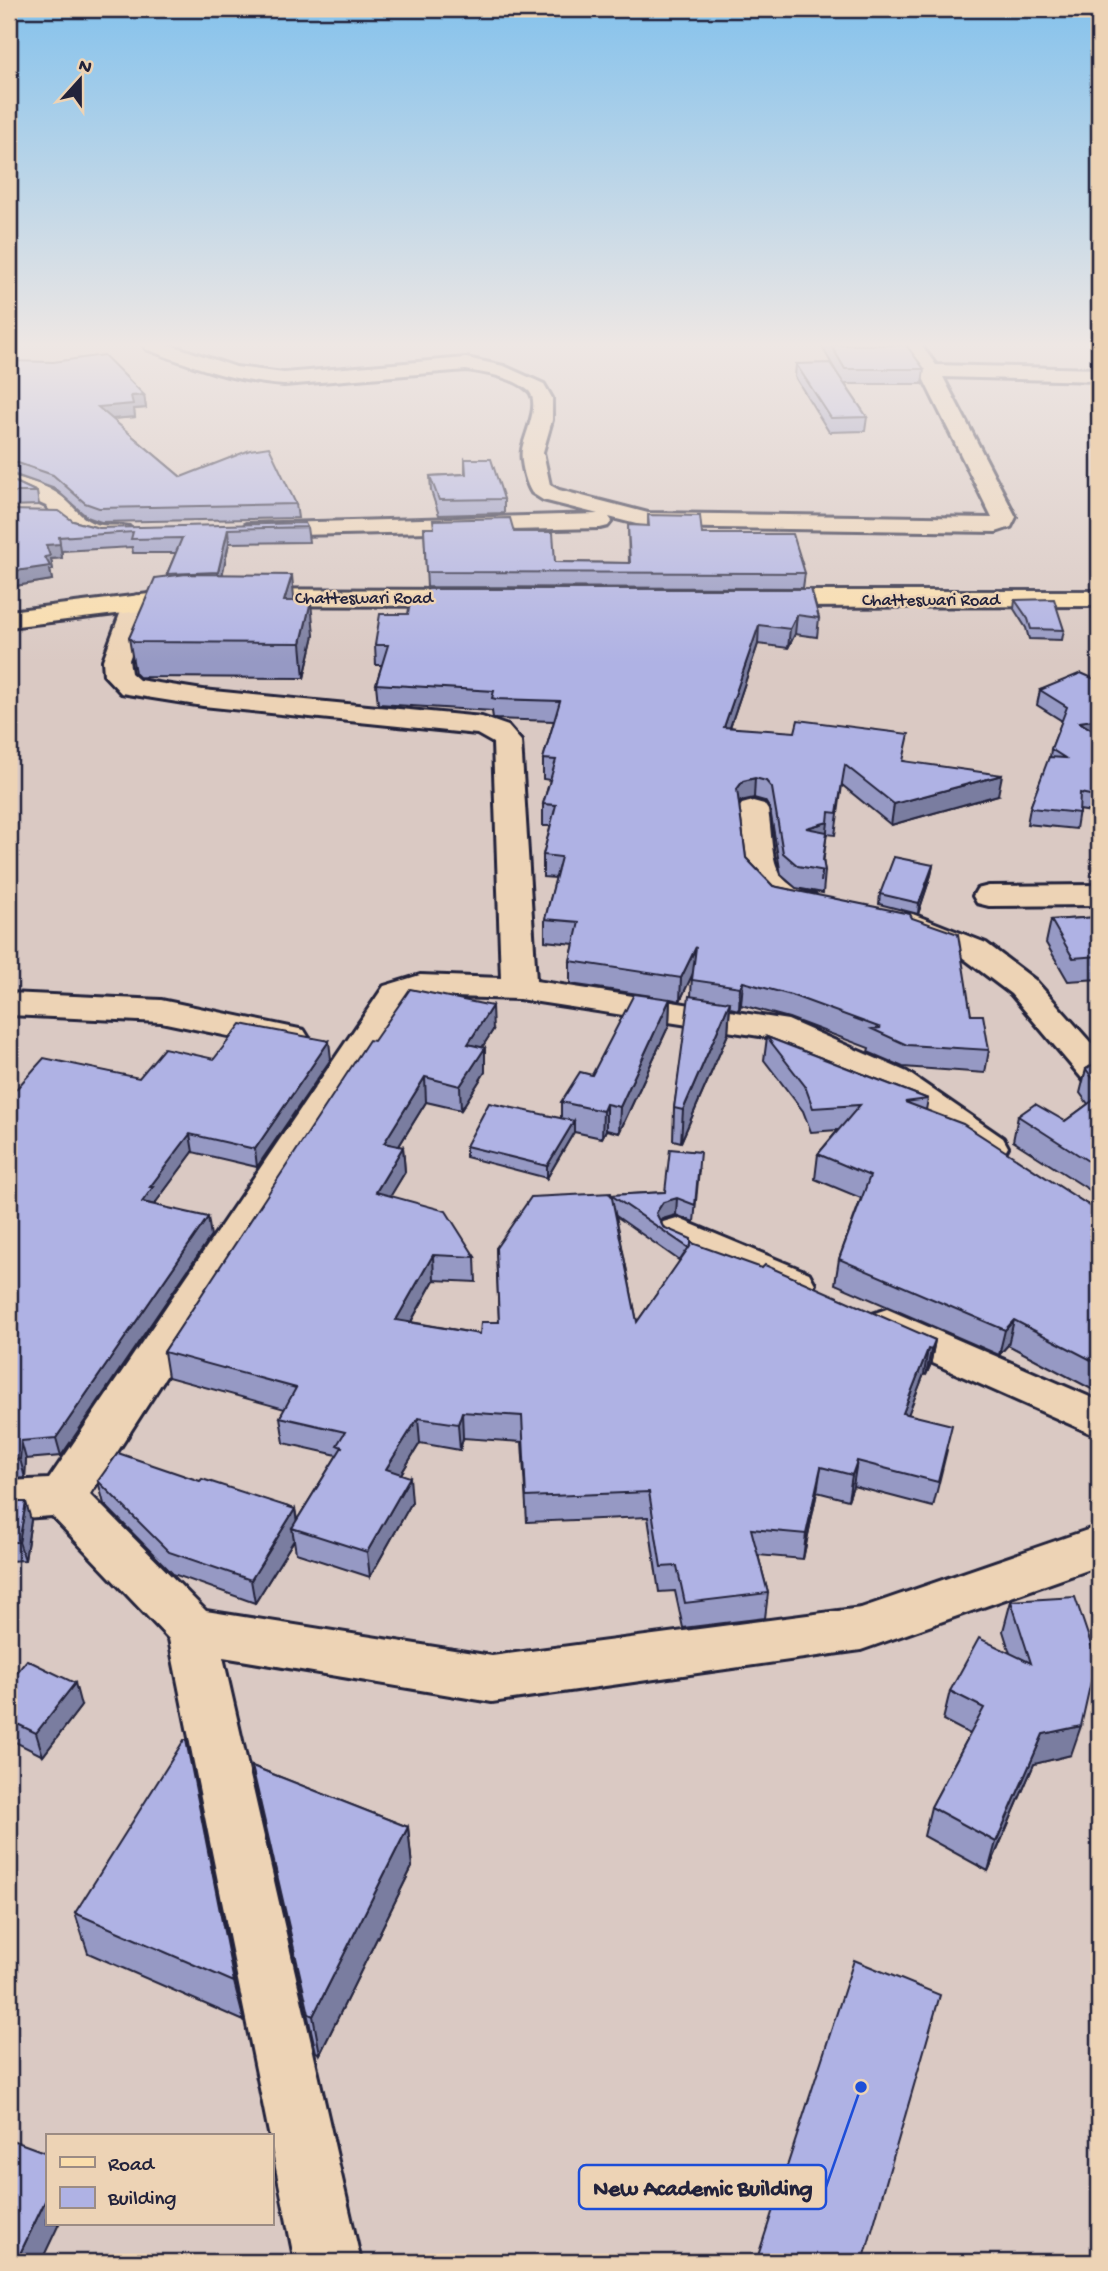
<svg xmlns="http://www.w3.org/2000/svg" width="1108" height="2271" viewBox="0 0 1108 2271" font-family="'Gochi Hand',sans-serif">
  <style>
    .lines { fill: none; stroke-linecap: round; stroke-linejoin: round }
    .minor-casing { stroke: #22223b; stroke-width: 6 }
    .major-casing { stroke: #22223b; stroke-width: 6 }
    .minor { fill: #edd3b5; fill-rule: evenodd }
    .major { fill: #faddab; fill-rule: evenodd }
    .wall { fill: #9699c4; stroke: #22223b; stroke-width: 2; fill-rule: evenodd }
    .shaded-wall { fill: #7a7da0; stroke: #22223b; stroke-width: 2 }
    .building { fill: #afb2e4; stroke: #22223b; stroke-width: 2 }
    .labels { text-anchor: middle; stroke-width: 5; stroke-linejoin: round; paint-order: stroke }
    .far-street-label { font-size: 18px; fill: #22223b; stroke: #edd3b5 }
    .leader { fill: none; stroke: #1d4ed8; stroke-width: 2.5 }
    .callout-dot { fill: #1d4ed8; stroke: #edd3b5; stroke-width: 2.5 }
    .callout { fill: #edd3b5; stroke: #1d4ed8; stroke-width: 2.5 }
    .callout-label { font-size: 23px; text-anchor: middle; font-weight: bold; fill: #22223b }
  </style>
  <rect width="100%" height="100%" fill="#dac9c3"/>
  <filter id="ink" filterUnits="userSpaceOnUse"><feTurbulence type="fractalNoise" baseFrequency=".0143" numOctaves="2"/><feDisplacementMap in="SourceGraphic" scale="14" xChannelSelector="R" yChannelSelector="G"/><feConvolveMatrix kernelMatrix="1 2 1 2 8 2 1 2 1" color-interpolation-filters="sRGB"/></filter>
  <g filter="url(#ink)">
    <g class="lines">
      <g class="minor-casing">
        <g id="minor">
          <path d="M144,345H171L236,367L284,373L466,358L504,366L544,384L552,398V420L543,452L550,485L559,490L648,513L992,518L920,372L902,345H921L936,365L1099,369V381L943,377L1016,517L1011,527L996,532L648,527L609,517L612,521L608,526L600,528L254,536L246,534L242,529L246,524L598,514L543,500L532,493C526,484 520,461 522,450C524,436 541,404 529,391C514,377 485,373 466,370L284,385C236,382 191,366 146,349Z"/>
          <path d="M9,475C26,480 47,485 61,496C73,504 81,520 96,524C106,527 118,524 129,527L133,532L129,537L121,539L81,536L58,520L46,506L9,489Z"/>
          <path d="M137,595L146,598L150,603L129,660L131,673L139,680L203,690L482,717L508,726L521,741L536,981L788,1020L907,1072L1003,1138L1008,1147L1003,1156L989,1160L975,1156L881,1088L766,1037L519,999L423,996L409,1000L90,1494L206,1611L492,1656L861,1608L1099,1526V1566L861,1650L492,1702L223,1657L361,2262H295L169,1639L52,1516L9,1519V1481L49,1479L384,986L420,975L501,978L493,743L477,734L203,706L121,693L104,675L103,660L124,603L128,598Z"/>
          <path d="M753,801L764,804L768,810C775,853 766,883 815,895L819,902L815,909C791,915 760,904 748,881C740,865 740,829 738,810L742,804Z"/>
          <path d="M1099,885V905L989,906L977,903L973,896L977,889L989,886Z"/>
          <path d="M910,913L986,943L1035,980L1099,1052V1086L1086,1083L1011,994L962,957L898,930L893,923L898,916Z"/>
          <path d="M9,993L161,1000L304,1030L309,1038L304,1046L291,1049L161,1022L9,1015Z"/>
          <path d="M677,1218L809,1273L815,1284L809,1295L794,1299L663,1242L657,1232L663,1222Z"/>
          <path d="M887,1309L1099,1401V1437L872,1336L865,1325L872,1314Z"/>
        </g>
      </g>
      <g class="major-casing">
        <g id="major">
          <path d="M190,589L481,590L490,593L494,598L490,603L481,606L190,605L9,627V611Z"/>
          <path d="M762,591H1099V606L762,607L753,604L749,599L753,594Z"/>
        </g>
      </g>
      <use href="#minor" class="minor"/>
      <use href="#major" class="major"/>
    </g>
    <g class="wall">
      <path d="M821,345H906L924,369L922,384H845L867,417L865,431L829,432L795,377L796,364L838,375Z"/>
      <path d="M9,361L144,395L146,408L134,409L135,417L112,419L181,477L296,504L298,518L101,522L87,517L55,489L10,473H9Z"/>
      <path d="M1099,427V446H1095Z"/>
      <path d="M465,459L504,499V513L439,515L431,491L430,476L465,474Z"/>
      <path d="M9,479L37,492L39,505L9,506Z"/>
      <path d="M648,515L702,534L805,573L803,588L427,587L424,528L514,532L555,562L629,563L628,525L648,526Z"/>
      <path d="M73,521L99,528L307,527L309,542L229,543L222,575L294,601L314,635L304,678L139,677L135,673L129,638L167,577V574L176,553H133L132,547L62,551V558L51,559L53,570H50L52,580L9,587Z"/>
      <path d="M811,589L819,618L817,637L795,634L788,648L758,644L730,727L905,761L998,795L891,825L842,785L835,835L826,834L823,861L825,871L823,893L796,888L781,875L770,809L765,801L754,798L741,801L739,805L746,858L773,886L912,918L971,1015L989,1050L985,1073L903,1067L868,1052L869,1048L789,1018L741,1005L739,1010L730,1008L728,1034L681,1142L673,1140L674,1108L691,996L692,974L680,1001L670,999L669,1025L619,1133L606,1130L602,1138L574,1132L547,1178L466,1157V1146L561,1118V1102L592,1075L652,996L570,984V961L574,944L545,941V919L556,878L543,877V855L551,826H543V804L550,780L543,779V759L554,721L496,719L493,718L492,711L378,704L376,684L382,665H376L375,645L408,614L428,603Z"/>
      <path d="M1015,600L1064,630L1062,640L1029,639L1026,628L1014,609Z"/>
      <path d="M1099,681V797L1096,789L1092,812L1079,810L1076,829L1027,824L1030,808L1050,757L1051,749L1062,721L1037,705L1040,690Z"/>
      <path d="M933,865L931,875L918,914L879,904L880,894Z"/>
      <path d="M1099,917V979L1068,981L1046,943L1051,920Z"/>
      <path d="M493,1030L482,1047L485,1072L461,1110L426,1102L399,1146L403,1147L405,1172L390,1196L475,1257L476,1282L434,1280L411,1322L480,1334L499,1322L496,1248L611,1195L665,1192L699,1170L694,1222L676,1215L662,1219L661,1222L663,1227L691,1244L935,1340L930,1366L926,1375L924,1374L908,1414L947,1450L933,1507L853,1486L848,1500L817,1492L803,1559L758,1555L768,1593L765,1618L683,1628L675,1591L659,1592L648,1517L527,1522L522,1442L463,1438L460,1450L420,1443L401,1474L412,1502L370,1577L296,1553L294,1540L255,1603L173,1574L104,1504L98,1481H200L295,1509L297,1520L337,1455L284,1443L280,1417L285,1409L168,1377L164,1352L374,1041ZM616,1216L680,1261L637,1322Z"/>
      <path d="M767,1037L928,1099L926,1110L1090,1206L1099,1208V1393L1008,1345L999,1355L835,1284L839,1259L861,1198L815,1179L818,1154L838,1130L811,1132L803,1111L764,1060Z"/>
      <path d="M214,1059H331L257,1167L193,1152L156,1202V1205L211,1236L61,1456L26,1459L25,1478L9,1479V1097L139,1078Z"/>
      <path d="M1099,1063V1196L1013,1141L1018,1116L1065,1121L1088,1104L1080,1093L1086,1069Z"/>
      <path d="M9,1502L31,1520L25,1560L9,1561Z"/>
      <path d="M1011,1601L1071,1755L1034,1764L988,1871L924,1836L931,1807L970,1734L943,1720L950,1691L1010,1653L1003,1631Z"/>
      <path d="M9,1682L81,1706L43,1756L9,1739Z"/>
      <path d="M252,1766L408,1827L412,1867L320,2054L316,2052L260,1807Z"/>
      <path d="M195,1781L244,2021L88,1953L75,1913Z"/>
    </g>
    <g class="shaded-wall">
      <path d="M144,395L146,408L134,409L135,417L100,420L98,407L131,396Z"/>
      <path d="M228,529L229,543L220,586L218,572Z"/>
      <path d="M59,537L62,558L51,559L53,570H50L52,580L9,587V572L45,557L46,545Z"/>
      <path d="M292,575L295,608L284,601Z"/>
      <path d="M311,601L314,635L304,678L301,643Z"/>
      <path d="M797,615L795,634L788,648L790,629Z"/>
      <path d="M759,625L758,644L723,748L724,727Z"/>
      <path d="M1099,719V734L1079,722Z"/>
      <path d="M1002,775L998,795L891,825L894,804Z"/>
      <path d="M755,778L754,798L741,801L735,810L737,789L743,781Z"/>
      <path d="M828,822L821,882L825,843L806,828Z"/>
      <path d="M933,865L931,875L918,914L919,903Z"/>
      <path d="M696,947L695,969L680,1001L681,978Z"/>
      <path d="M743,982L741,1005L739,1010L740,987Z"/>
      <path d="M670,999L669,1025L619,1133L620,1107Z"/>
      <path d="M730,1002L728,1034L681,1142L683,1110Z"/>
      <path d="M492,1006L493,1030L469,1068L468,1044Z"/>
      <path d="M329,1041L331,1059L257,1167L255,1149Z"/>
      <path d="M485,1048V1072L461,1110L460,1086Z"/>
      <path d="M425,1077L426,1102L386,1167L384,1143Z"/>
      <path d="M606,1104V1130L602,1138L603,1111Z"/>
      <path d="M574,1121V1132L547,1178V1166Z"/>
      <path d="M190,1134L193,1152L156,1202V1205L142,1202L150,1187Z"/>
      <path d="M403,1147L405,1172L378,1217L376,1192Z"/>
      <path d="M677,1198L676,1215L662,1219L657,1227L656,1213L663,1202Z"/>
      <path d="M208,1217L211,1236L61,1456L56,1438Z"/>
      <path d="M433,1255L434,1280L398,1345L396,1320Z"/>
      <path d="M1014,1320L1008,1345L999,1355L1005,1330Z"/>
      <path d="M935,1340L930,1366L926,1375L931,1350Z"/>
      <path d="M928,1349L924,1374L899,1438L903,1413Z"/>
      <path d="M462,1412L463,1438L460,1450L458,1424Z"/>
      <path d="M418,1418L420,1443L388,1495L386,1469Z"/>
      <path d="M21,1441L26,1459L25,1478L20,1459Z"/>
      <path d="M857,1461L853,1486L848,1500L852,1475Z"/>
      <path d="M821,1467L817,1492L803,1559L806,1534Z"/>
      <path d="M410,1477L412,1502L370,1577L367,1552Z"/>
      <path d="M26,1502L31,1520L25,1560L19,1542Z"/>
      <path d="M295,1509L298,1530L292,1528L294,1540L255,1603L251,1580Z"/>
      <path d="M75,1683L81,1706L43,1756L36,1733Z"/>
      <path d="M1081,1726L1071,1755L1034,1764L988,1871L996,1842L1043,1734Z"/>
      <path d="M186,1740L195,1781L244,2021L234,1982Z"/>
      <path d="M408,1827L412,1867L320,2054L313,2016Z"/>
      <path d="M47,2197V2224H59L41,2262H16Z"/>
    </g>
    <g class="building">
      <path d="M831,345H906L924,369H845Z"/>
      <path d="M104,355L144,395L131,396L133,404L98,407L181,477L250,450L269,447L296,504L99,508L85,503L53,475L9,460V361L53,362Z"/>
      <path d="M830,363L867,417L831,418L796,364Z"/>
      <path d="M465,459H491L504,499L439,500L430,476L466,474Z"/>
      <path d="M9,479L37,492H9Z"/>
      <path d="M9,510L59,511L73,521L99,528L305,523L307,527L228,529L218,572L167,574L182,538L131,539L133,532L59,537L60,544L46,545L50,556L45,557L50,566L9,572Z"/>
      <path d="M648,515L700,516L702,534H793L805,573L426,572L424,528H434L433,520L510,518L514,532H553L555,562L630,563L628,525L649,526Z"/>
      <path d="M186,574L292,575L284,601H311L301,643L134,642L129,638L155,578Z"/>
      <path d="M427,589H811L819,618L797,615L790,629L759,625L724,727L795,732L798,720L909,734L903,761L1002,775L894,804L845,765L837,813L829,812L828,822L806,828L827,832L823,860L825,871L798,866L783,853L772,788L766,781L755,778L743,781L737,789L746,858L773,886L910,914L912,918L958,934L971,1015H983L989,1050L907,1045L872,1029L881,1028L791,995L743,982L740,987L692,980L696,947L681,978L570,961L579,922L545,919L561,857L543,855L556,805L543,804L556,760L543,759L560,701L496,699L492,698L494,691L376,684L388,645H375L380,614H408L410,603H428Z"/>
      <path d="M1054,599L1064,630L1031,629L1028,619L1015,600Z"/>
      <path d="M1081,673L1099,681V719L1079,722L1099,734V773V771L1095,796L1080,793L1079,813L1030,808L1049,757L1065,758L1051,749L1067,707L1040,690Z"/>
      <path d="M894,857L933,865L919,903L880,894Z"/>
      <path d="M1099,917V956L1073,958L1051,920Z"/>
      <path d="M410,989L492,1006L468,1044L485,1048L460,1086L425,1077L384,1143L403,1147L376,1192L446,1211L475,1257L433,1255L396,1320L480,1334L481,1322H499L496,1248L531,1197L611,1193L637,1322L692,1243L762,1268L765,1265L935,1340L931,1350L928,1349L903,1413L952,1425L938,1482L857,1461L852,1475L821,1467L806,1534L751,1529L768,1593L685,1603L677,1566L661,1567L649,1492L526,1497L522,1416L462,1412L458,1424L418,1418L386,1469L410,1477L367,1552L292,1528L342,1447L337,1445L345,1432L280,1417L296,1388L164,1352L369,1040L374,1041Z"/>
      <path d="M634,994L670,999L620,1107L606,1104L603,1111L561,1102L580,1072L592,1075Z"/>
      <path d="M689,996L730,1002L683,1110L674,1108Z"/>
      <path d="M241,1024L329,1041L255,1149L190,1134L150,1187H153L142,1202L208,1217L56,1438L21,1441L20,1459L9,1460V1097L44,1058L139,1078L164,1048L214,1059Z"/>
      <path d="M767,1037L928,1099L905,1102L963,1124L1090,1206L1099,1208V1364L1014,1320L1005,1330L839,1259L870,1176L818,1154L860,1105L813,1108L805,1086Z"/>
      <path d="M1095,1063H1099V1087L1086,1069Z"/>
      <path d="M1099,1096V1168L1018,1116L1035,1104L1065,1121Z"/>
      <path d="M489,1103L574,1121L547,1166L466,1146Z"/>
      <path d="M670,1149L700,1152L695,1205L677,1198L663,1202L656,1213L663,1227L691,1239V1245L689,1248L611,1195L665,1192Z"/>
      <path d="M118,1453L200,1481L202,1479L295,1509L251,1580L169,1552L98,1481Z"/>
      <path d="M9,1502H26L19,1542H9Z"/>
      <path d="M1075,1597L1096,1659L1081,1726L1043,1734L996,1842L931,1807L984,1708L950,1691L979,1638L1031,1663L1011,1601Z"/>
      <path d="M27,1660L75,1683L36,1733L9,1720V1682Z"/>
      <path d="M184,1740H186L234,1982L75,1913Z"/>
      <path d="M252,1766L408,1827L313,2016L309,2014Z"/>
      <path d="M854,1960L940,1995L863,2262H756Z"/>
      <path d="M9,2139L47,2153V2197L16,2262H9Z"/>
    </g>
  </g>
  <linearGradient id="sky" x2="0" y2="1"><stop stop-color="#85c2ec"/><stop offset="0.52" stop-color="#eee7e4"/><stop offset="1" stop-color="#eee7e4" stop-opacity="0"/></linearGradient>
  <rect width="1108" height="663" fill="url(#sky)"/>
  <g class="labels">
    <g class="far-street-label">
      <text x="364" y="603">Chatteswari Road</text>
      <text x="931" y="605">Chatteswari Road</text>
    </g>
  </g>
  <path class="leader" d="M861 2087L826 2187"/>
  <circle class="callout-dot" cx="861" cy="2087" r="7"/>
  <rect class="callout" x="579" y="2165" width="247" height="44" rx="7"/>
  <g class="callout-label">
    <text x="703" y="2195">New Academic Building</text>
  </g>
  <rect width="1108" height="2271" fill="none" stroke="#edd3b5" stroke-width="35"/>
  <rect x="18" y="18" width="1073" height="2236" fill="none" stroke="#22223b" stroke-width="2.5" filter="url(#ink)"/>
  <rect x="46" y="2134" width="228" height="91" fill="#edd3b5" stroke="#9c8c84" stroke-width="2"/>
  <rect x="60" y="2157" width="35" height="10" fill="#faddab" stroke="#9c8c84" stroke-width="2"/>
  <text x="108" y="2170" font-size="21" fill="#22223b">Road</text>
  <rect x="60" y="2187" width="35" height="21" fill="#afb2e4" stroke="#9c8c84" stroke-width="2"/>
  <text x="108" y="2204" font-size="21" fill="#22223b">Building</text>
  <g transform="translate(80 80) rotate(21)" stroke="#edd3b5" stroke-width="5" paint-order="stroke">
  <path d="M0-5L12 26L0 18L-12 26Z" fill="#22223b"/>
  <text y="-10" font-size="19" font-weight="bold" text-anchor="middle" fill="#22223b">N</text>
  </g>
</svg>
